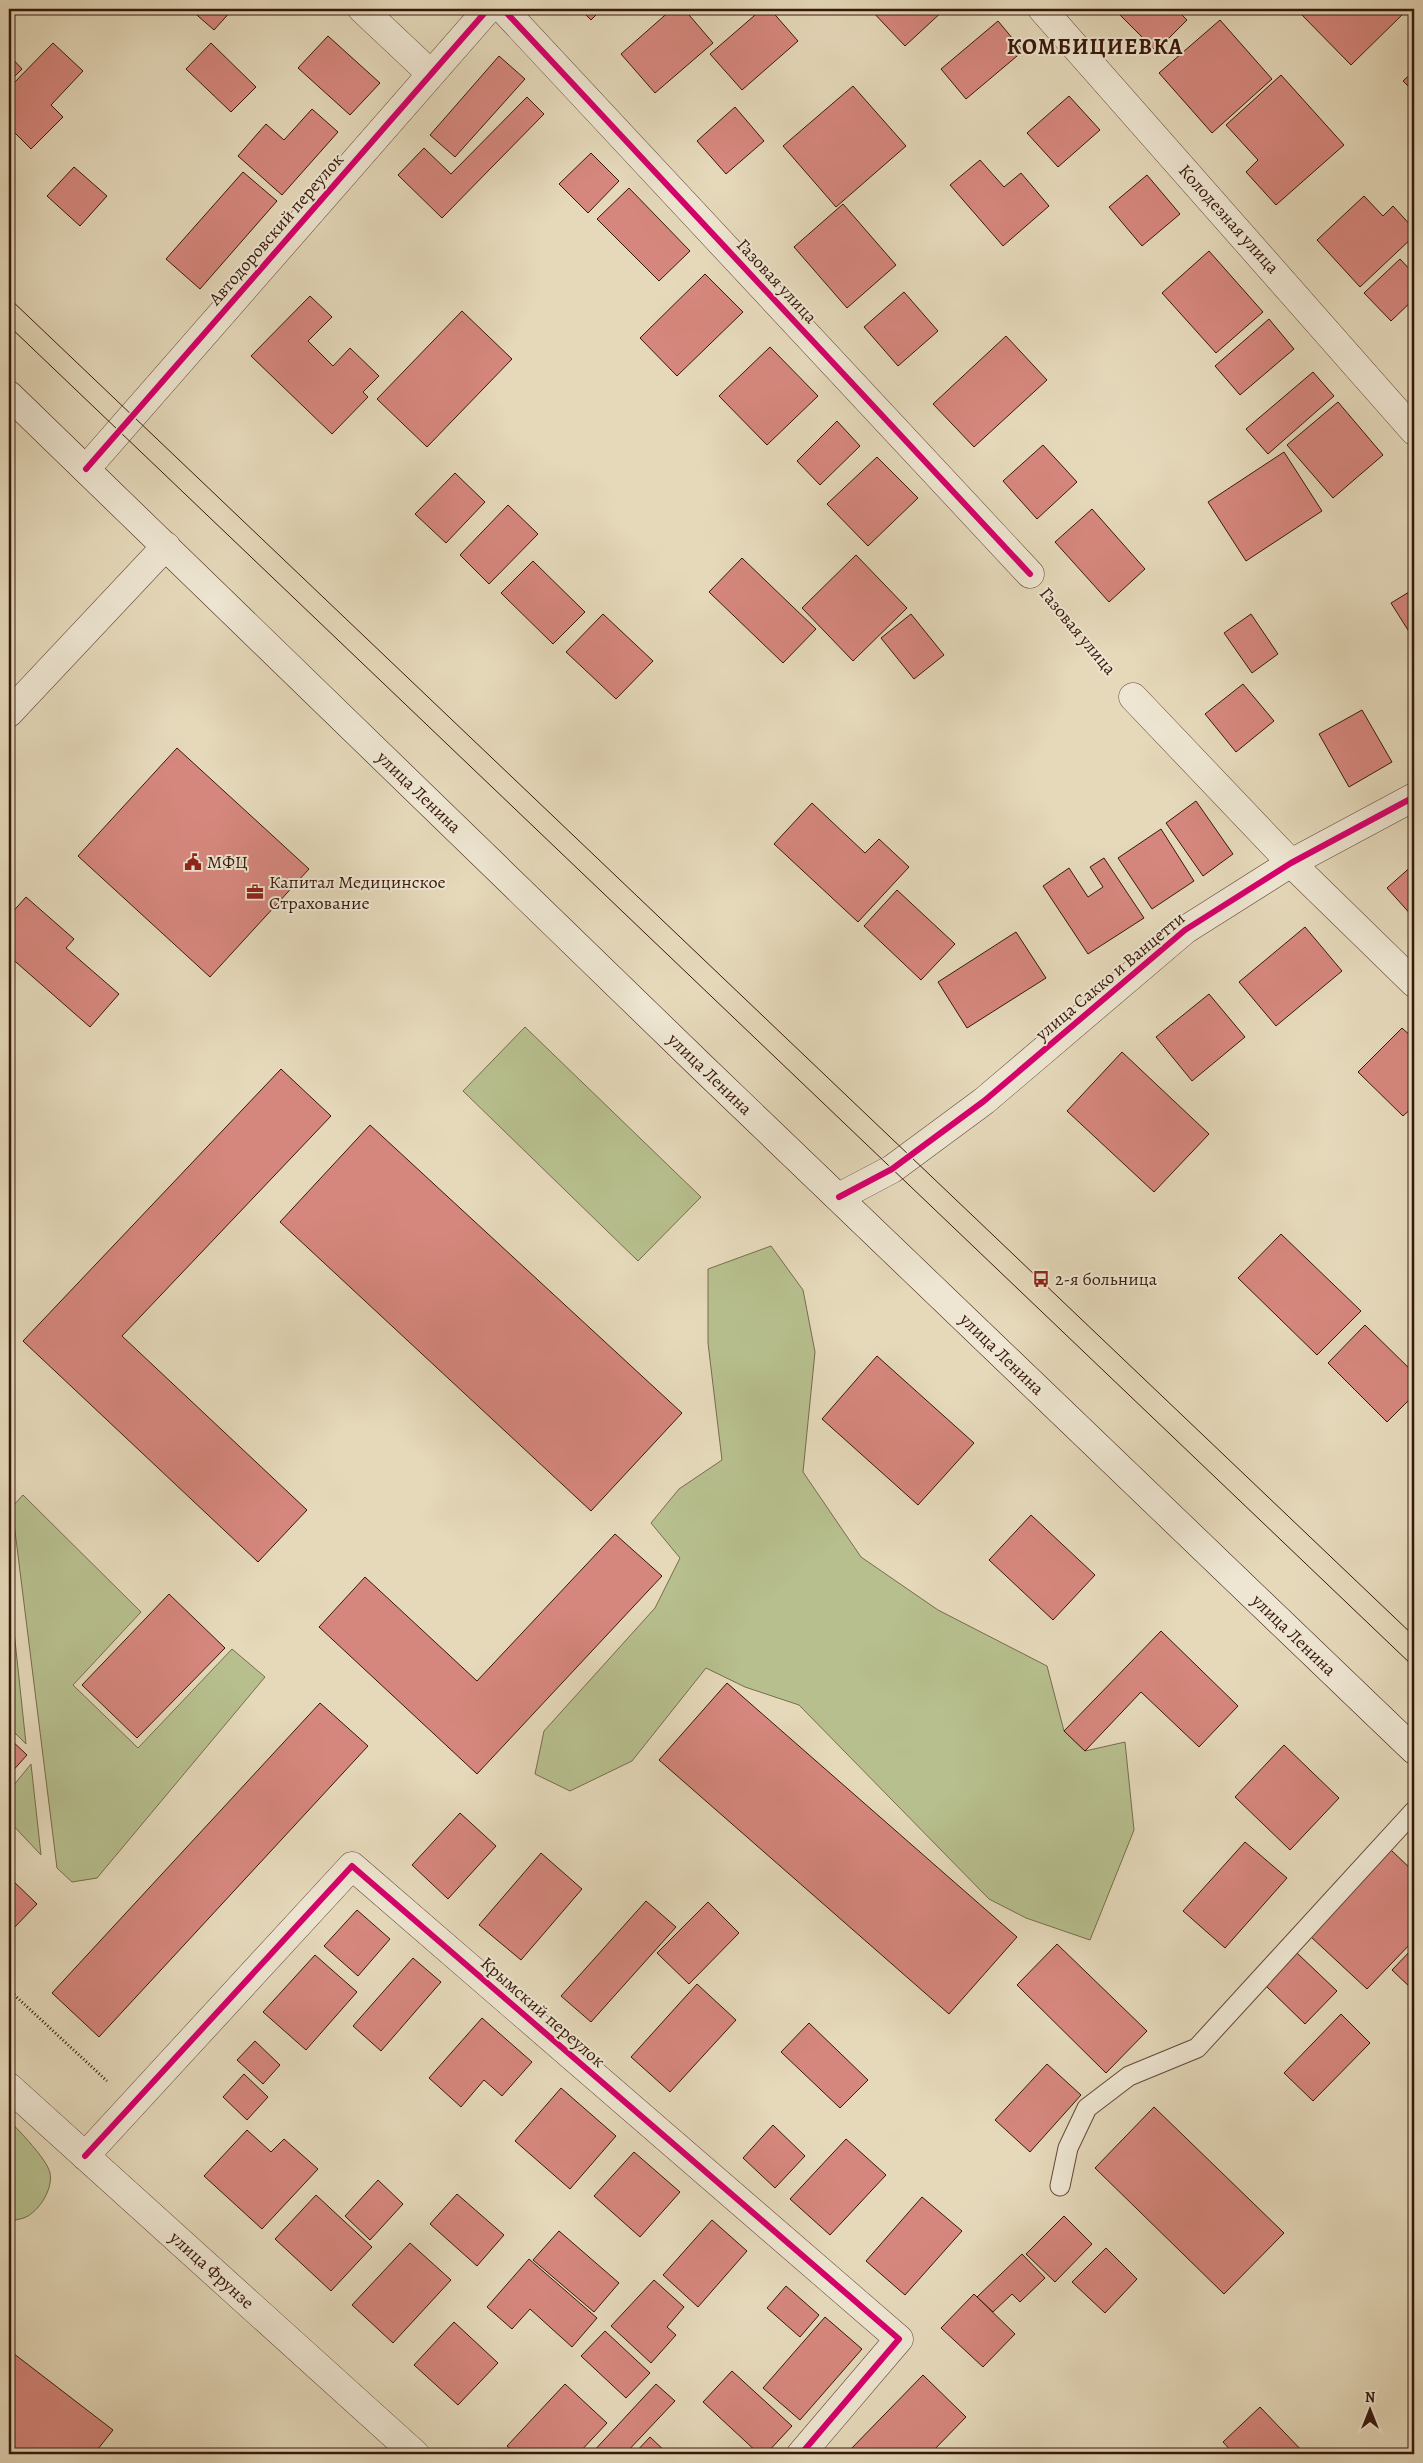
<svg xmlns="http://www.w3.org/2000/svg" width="1423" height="2463" viewBox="0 0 1423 2463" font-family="Alegreya,serif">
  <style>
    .green { fill: #b7bf8e; stroke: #786c4c }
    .building { fill: #d6877d; stroke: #38180b }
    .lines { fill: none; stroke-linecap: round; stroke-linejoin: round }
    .lane-casing { stroke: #634837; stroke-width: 21 }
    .street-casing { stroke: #634837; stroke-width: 29 }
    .secondary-casing { stroke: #38180b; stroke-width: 29 }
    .path { stroke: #38180b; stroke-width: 3; stroke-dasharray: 1 2.5; stroke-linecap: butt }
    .lane { stroke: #eee6d2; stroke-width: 19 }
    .street { stroke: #eee6d2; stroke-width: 28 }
    .secondary { stroke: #eee6d2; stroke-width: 28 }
    .tram { stroke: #38180b; stroke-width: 1 }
    .cycleway-casing { stroke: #eee6d2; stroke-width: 9 }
    .cycleway { stroke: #d6006c; stroke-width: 6 }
    .labels { text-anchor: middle; stroke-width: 4; stroke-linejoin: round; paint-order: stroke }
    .street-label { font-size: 18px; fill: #38180b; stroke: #eee6d2 }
    .poi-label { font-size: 18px; fill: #38180b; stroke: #eee6d2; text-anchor: start }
    .district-label { font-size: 22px; font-weight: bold; letter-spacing: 1px; fill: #38180b; stroke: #eee6d2 }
  </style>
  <rect width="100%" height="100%" fill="#e5d9ba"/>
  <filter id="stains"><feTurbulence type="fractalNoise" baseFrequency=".004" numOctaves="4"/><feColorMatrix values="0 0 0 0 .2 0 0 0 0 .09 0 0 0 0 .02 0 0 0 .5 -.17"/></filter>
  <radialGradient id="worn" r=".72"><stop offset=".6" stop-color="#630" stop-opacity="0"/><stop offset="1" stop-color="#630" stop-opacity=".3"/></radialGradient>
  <g class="green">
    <path d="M525,1027L701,1197L638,1261L463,1091Z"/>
    <path d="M771,1246L803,1290L815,1352L803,1472L861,1557L938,1610L1047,1666L1064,1731L1085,1751L1125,1742L1134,1830L1090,1940L1026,1918L989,1899L799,1705L745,1687L706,1668L632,1761L570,1791L535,1774L544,1731L655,1608L680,1558L651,1523L679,1489L722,1460L708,1343V1269Z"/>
    <path d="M23,1495L141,1612L73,1685L138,1748L232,1649L265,1677L97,1878L72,1882L57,1868L12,1507Z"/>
    <path d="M9,1584L26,1744L9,1727Z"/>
    <path d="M31,1764L41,1855L9,1821V1791Z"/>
    <path d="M9,2120C19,2131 47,2159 50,2173C53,2188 41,2208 28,2216C23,2219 15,2220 9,2221Z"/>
  </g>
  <g class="building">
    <path d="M190,9H233L214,30Z"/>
    <path d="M580,9H602L591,20Z"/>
    <path d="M672,9H684L713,43L655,93L621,54Z"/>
    <path d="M762,9H770L798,41L742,90L710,54Z"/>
    <path d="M870,9H945L905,46Z"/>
    <path d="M1114,9H1155L1157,11L1176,9L1187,20L1156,51Z"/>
    <path d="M1305,9H1402L1405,12L1351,65L1300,13Z"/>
    <path d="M1220,20L1272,79L1212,133L1159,73Z"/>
    <path d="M998,21L1023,51L966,99L941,69Z"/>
    <path d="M328,36L380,83L350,115L298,68Z"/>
    <path d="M53,43L83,71L51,105L63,117L31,149L9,127V88Z"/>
    <path d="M211,43L256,87L231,112L186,69Z"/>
    <path d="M9,55L22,69L9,82Z"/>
    <path d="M499,56L525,79L455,157L430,135Z"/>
    <path d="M1414,71V92L1403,81Z"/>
    <path d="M1281,75L1344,145L1276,205L1246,172L1258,160L1226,125Z"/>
    <path d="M853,86L906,146L836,207L783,146Z"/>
    <path d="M1069,96L1100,130L1058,167L1027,133Z"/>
    <path d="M527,97L544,114L442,218L398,175L424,148L451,174Z"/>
    <path d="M735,107L764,141L726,174L697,141Z"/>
    <path d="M312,109L338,132L282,195L238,156L266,124L284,140Z"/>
    <path d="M591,153L619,181L588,213L559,184Z"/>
    <path d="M980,160L1004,187L1021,173L1049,206L1003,246L950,185Z"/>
    <path d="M74,167L107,196L80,226L47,196Z"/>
    <path d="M243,172L277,201L200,289L166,259Z"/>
    <path d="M1147,175L1180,214L1142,246L1109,207Z"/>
    <path d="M629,188L690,251L659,281L597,219Z"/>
    <path d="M1364,196L1383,216L1393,206L1414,229V236L1360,287L1317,240Z"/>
    <path d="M843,204L896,265L847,308L794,247Z"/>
    <path d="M1209,251L1263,312L1216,353L1162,293Z"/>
    <path d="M1400,259L1414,274V299L1391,321L1364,293Z"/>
    <path d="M705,274L743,312L677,376L640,338Z"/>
    <path d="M904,292L938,331L898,366L864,327Z"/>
    <path d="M310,296L332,317L308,341L333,366L350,348L379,376L363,392L368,397L332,434L251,356Z"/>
    <path d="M462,311L512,359L427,447L377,399Z"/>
    <path d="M1269,319L1294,349L1240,395L1215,366Z"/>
    <path d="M1006,336L1047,380L974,447L933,404Z"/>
    <path d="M770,347L818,396L767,445L719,396Z"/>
    <path d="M1313,372L1334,396L1268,454L1246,429Z"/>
    <path d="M1338,402L1383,455L1333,498L1287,445Z"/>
    <path d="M837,421L860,446L820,485L797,461Z"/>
    <path d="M1043,445L1077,482L1037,519L1003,481Z"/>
    <path d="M1284,452L1322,511L1246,561L1208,502Z"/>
    <path d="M877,457L918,498L868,546L827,504Z"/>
    <path d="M455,473L485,502L446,543L415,514Z"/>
    <path d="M508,505L538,534L489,584L460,555Z"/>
    <path d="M1092,509L1145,569L1109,602L1055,542Z"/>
    <path d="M856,555L907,608L853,661L802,608Z"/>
    <path d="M742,558L816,629L783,663L709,592Z"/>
    <path d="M533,561L585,612L553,644L501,593Z"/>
    <path d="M1414,589V638H1413L1391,603Z"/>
    <path d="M603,614L653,661L616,699L566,652Z"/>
    <path d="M911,614L944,655L914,679L881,638Z"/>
    <path d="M1251,614L1278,654L1252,673L1224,633Z"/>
    <path d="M1243,684L1274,721L1236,752L1205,714Z"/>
    <path d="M1362,710L1392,762L1349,787L1319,734Z"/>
    <path d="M177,748L309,869L210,977L78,856Z"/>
    <path d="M1196,801L1233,854L1203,876L1166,823Z"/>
    <path d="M812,803L865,853L879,839L909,867L858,922L774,844Z"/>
    <path d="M1161,829L1194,881L1152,909L1118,858Z"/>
    <path d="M1104,858L1144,918L1088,954L1043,886L1069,868L1088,897L1103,887L1090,867Z"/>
    <path d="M1414,864V918L1387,888Z"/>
    <path d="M897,890L955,944L921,980L864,926Z"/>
    <path d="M26,897L74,939L66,948L119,994L90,1027L9,956V916Z"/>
    <path d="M1305,927L1342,971L1276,1026L1239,982Z"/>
    <path d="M1016,932L1046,978L967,1028L938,982Z"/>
    <path d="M1209,994L1245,1037L1192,1081L1156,1037Z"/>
    <path d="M1402,1028L1414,1039V1106L1403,1116L1358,1072Z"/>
    <path d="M1122,1052L1209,1134L1154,1192L1067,1111Z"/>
    <path d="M281,1069L331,1116L122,1336L307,1510L258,1562L23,1341Z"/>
    <path d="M370,1125L682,1413L591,1511L280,1222Z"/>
    <path d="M1281,1234L1361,1311L1317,1355L1238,1278Z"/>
    <path d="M1365,1325L1414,1373V1395L1387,1422L1328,1363Z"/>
    <path d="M877,1356L974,1443L918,1505L822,1419Z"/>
    <path d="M1031,1515L1095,1575L1053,1620L989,1560Z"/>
    <path d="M615,1534L662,1576L477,1774L319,1627L365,1577L477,1681Z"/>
    <path d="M169,1594L225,1648L137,1738L82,1685Z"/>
    <path d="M1161,1631L1238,1706L1199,1747L1141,1692L1085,1751L1064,1731Z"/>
    <path d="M727,1683L1017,1937L949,2014L659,1760Z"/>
    <path d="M320,1703L368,1746L99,2037L52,1993Z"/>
    <path d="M9,1738L27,1755L9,1775Z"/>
    <path d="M1284,1745L1339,1798L1290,1850L1235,1797Z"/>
    <path d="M460,1813L496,1846L448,1899L412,1865Z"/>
    <path d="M1245,1842L1287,1878L1225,1948L1183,1911Z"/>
    <path d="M1391,1850L1414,1872V1940L1367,1989L1310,1936Z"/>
    <path d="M541,1853L582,1889L521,1960L479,1925Z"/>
    <path d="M9,1877L37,1904L10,1932L9,1931Z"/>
    <path d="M646,1901L676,1927L591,2022L561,1996Z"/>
    <path d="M708,1902L739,1933L689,1984L657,1953Z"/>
    <path d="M357,1910L390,1939L358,1976L324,1946Z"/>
    <path d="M1057,1944L1147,2031L1106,2073L1017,1985Z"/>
    <path d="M1414,1947V1991L1392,1970Z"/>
    <path d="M1297,1953L1337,1991L1305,2024L1266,1986Z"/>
    <path d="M315,1955L357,1992L306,2050L263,2012Z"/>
    <path d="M413,1958L441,1982L381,2051L353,2026Z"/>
    <path d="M697,1984L736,2020L670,2092L631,2057Z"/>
    <path d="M1341,2014L1370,2043L1313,2101L1284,2073Z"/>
    <path d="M482,2018L532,2062L502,2096L484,2080L461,2107L429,2078Z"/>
    <path d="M809,2023L868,2080L840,2108L781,2052Z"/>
    <path d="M255,2041L280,2065L263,2084L237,2060Z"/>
    <path d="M1047,2064L1081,2095L1030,2152L995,2120Z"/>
    <path d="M244,2074L268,2097L247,2120L223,2097Z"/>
    <path d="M561,2088L616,2136L570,2189L515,2141Z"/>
    <path d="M1154,2107L1284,2233L1224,2294L1095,2168Z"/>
    <path d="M773,2125L805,2156L775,2188L743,2158Z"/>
    <path d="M247,2130L271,2152L284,2139L318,2169L262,2229L204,2176Z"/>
    <path d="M846,2139L886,2175L830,2235L790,2199Z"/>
    <path d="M634,2152L680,2192L640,2237L594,2196Z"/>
    <path d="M378,2180L403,2204L370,2240L345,2216Z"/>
    <path d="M457,2194L504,2235L477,2266L430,2224Z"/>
    <path d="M316,2195L372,2247L331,2291L275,2239Z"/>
    <path d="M922,2197L962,2231L905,2295L866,2261Z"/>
    <path d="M1064,2216L1092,2244L1055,2282L1026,2254Z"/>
    <path d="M712,2220L747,2251L698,2307L663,2275Z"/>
    <path d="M559,2231L619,2283L594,2312L533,2260Z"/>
    <path d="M410,2243L451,2280L393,2343L352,2305Z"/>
    <path d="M1106,2248L1137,2279L1105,2313L1072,2282Z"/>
    <path d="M1022,2254L1045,2278L1020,2302L1012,2294L993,2312L977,2297Z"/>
    <path d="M529,2259L597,2318L572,2347L530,2309L512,2329L487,2307Z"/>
    <path d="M654,2280L684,2307L667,2327L676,2335L651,2363L611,2326Z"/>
    <path d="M786,2286L819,2315L800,2337L767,2308Z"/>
    <path d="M974,2294L1015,2334L983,2367L941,2328Z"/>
    <path d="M825,2317L862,2349L800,2420L763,2388Z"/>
    <path d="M454,2322L498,2363L458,2405L414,2365Z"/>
    <path d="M605,2331L650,2373L626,2398L581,2356Z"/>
    <path d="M9,2350L113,2430L94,2454H9Z"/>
    <path d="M732,2371L792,2426L766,2454H759L703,2402Z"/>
    <path d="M923,2375L966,2417L930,2454H850L848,2452Z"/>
    <path d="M565,2384L607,2423L578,2454H516L507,2446Z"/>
    <path d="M656,2384L675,2401L625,2454H591Z"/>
    <path d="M1260,2407L1305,2454H1234L1223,2442Z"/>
    <path d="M650,2437L668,2454H634Z"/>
    <path d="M734,2448L741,2454H728Z"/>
  </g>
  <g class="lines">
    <g class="lane-casing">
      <path id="lane" d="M1060,2186L1068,2148L1087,2108L1129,2076L1197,2048L1414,1811"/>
    </g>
    <g class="street-casing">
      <g id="street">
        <path d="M362,9L430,73"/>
        <path d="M503,9L1030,574"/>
        <path d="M1042,9L1414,431"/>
        <path d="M86,469L488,9"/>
        <path d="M1133,697L1291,863L1414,983"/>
        <path d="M9,713L166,546"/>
        <path d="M839,1197L892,1169L984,1101L1185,930L1291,863L1414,797"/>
        <path d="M9,2087L415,2454"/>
        <path d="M85,2156L352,1866L899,2339L801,2454"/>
      </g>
    </g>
    <g class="secondary-casing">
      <path id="secondary" d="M9,395L702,1067L1414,1750"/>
    </g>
    <g class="path">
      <path d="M1051,599L1112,671"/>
      <path d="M9,1990L107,2081"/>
    </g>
    <use href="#lane" class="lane"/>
    <use href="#street" class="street"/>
    <use href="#secondary" class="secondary"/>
    <g class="tram">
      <path d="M9,298L1414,1636"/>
      <path d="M9,326L1414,1667"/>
    </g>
    <g class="cycleway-casing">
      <g id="cycleway">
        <path d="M503,9L1030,574"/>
        <path d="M86,469L488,9"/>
        <path d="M839,1197L892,1169L984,1101L1185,930L1291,863L1414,797"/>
        <path d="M85,2156L352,1866L899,2339L801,2454"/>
      </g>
    </g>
    <use href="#cycleway" class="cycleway"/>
  </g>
  <defs>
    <g id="civic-bare" transform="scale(1.35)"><path d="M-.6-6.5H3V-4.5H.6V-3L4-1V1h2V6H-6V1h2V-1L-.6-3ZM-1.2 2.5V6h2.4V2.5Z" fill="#8f2418" stroke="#eee6d2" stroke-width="2.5" paint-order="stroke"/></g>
    <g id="office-bare" transform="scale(1.35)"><path d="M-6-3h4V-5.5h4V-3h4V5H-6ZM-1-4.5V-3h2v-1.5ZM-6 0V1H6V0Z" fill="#8f2418" stroke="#eee6d2" stroke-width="2.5" paint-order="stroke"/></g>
    <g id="bus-bare" transform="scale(1.35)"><path d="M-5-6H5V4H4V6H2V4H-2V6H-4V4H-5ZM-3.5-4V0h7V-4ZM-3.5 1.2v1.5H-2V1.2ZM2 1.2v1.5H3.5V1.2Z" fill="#8f2418" stroke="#eee6d2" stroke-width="2.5" paint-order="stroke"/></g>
  </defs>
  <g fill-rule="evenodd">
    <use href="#civic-bare" x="193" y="862"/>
    <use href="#office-bare" x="255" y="892"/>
    <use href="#bus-bare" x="1041" y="1279"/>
  </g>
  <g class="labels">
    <g class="street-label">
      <text transform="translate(1229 219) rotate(48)" y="6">Колодезная улица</text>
      <text transform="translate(276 229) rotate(-49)" y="6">Автодоровский переулок</text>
      <text transform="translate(777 281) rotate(47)" y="6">Газовая улица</text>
      <text transform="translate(1078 631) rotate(50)" y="6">Газовая улица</text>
      <text transform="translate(419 792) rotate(44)" y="6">улица Ленина</text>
      <text transform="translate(1110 976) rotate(-40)" y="6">улица Сакко и Ванцетти</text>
      <text transform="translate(710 1074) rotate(44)" y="6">улица Ленина</text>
      <text transform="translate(1002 1354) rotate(44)" y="6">улица Ленина</text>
      <text transform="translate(1294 1635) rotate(44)" y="6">улица Ленина</text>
      <text transform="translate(543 2012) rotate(41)" y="6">Крымский переулок</text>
      <text transform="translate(212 2270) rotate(42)" y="6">улица Фрунзе</text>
    </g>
    <g class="poi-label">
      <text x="207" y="868">МФЦ</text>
      <text x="269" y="888">Капитал Медицинское<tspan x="269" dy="21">Страхование</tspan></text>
      <text x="1055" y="1285">2-я больница</text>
    </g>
    <g class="district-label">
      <text x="1095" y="54">КОМБИЦИЕВКА</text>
    </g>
  </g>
  <rect width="1423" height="2463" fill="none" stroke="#e5d9ba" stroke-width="30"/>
  <rect x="10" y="10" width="1403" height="2443" fill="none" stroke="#38180b" stroke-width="2.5"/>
  <rect x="15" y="15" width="1393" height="2433" fill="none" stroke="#38180b"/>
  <g transform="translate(1370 2410)" stroke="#eee6d2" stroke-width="4" paint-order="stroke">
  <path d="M0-4L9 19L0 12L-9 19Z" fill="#38180b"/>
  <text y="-8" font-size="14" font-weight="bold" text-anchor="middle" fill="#38180b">N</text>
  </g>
  <rect width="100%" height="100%" filter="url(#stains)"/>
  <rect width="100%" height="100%" fill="url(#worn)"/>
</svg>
